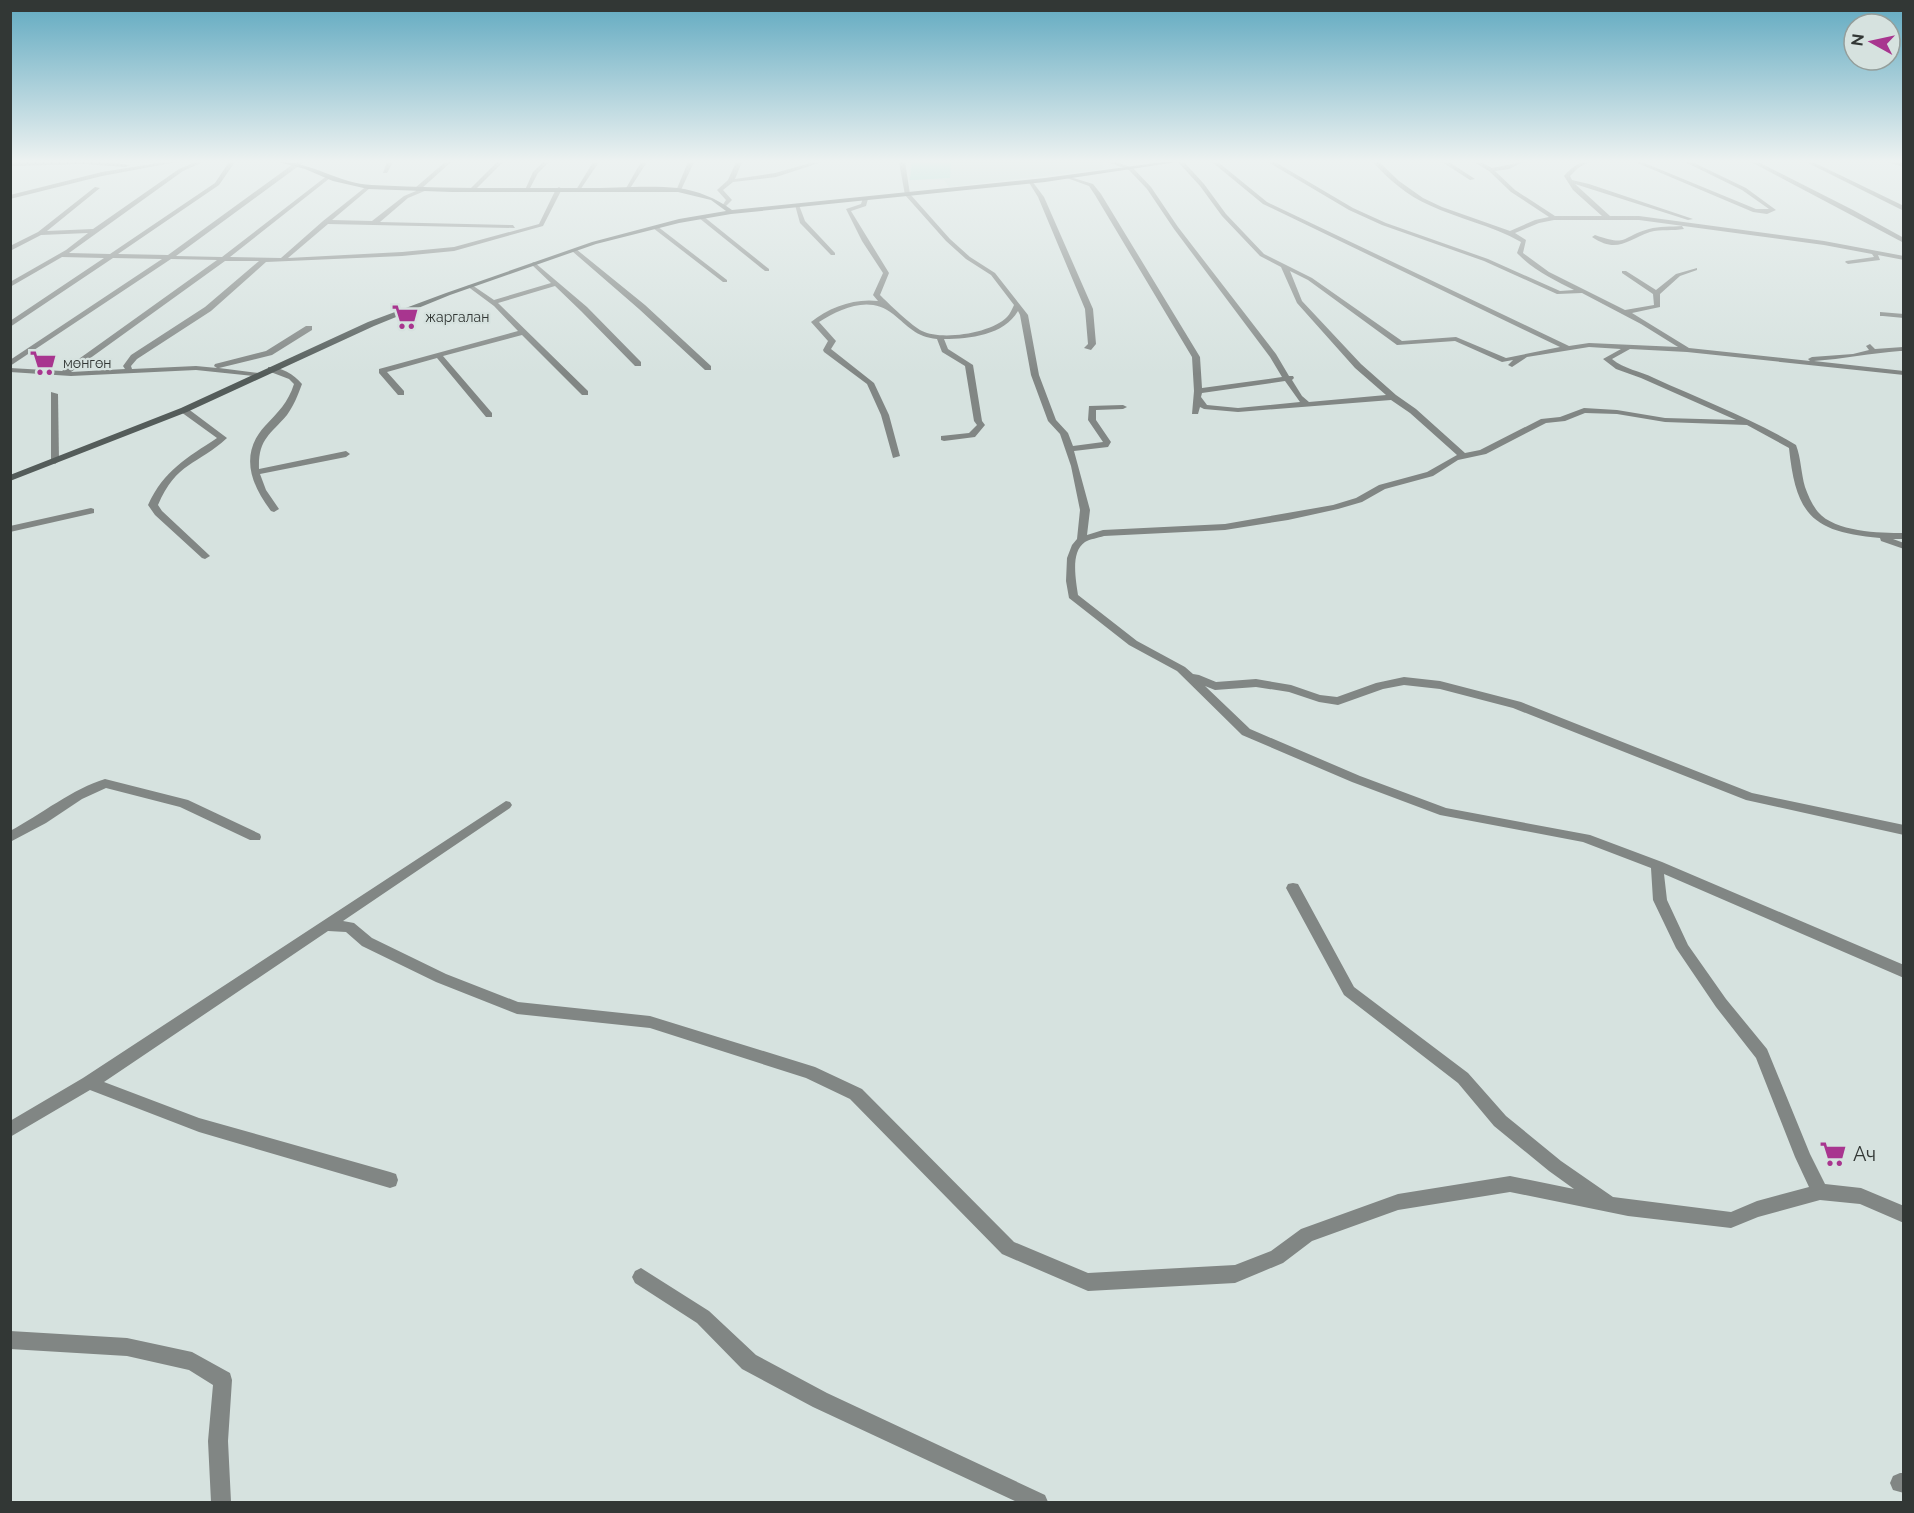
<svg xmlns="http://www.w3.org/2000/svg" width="1914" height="1513" viewBox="0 0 1914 1513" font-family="Raleway,sans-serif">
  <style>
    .built { fill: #c5dbd5 }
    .green { fill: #91dfcc }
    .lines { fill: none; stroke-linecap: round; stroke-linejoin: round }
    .minor { fill: #818684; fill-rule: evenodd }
    .secondary { fill: #545c5a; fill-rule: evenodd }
    .labels { text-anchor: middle; stroke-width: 4.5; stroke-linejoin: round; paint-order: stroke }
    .far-poi-label { font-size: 14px; fill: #323735; stroke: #d6e2df; text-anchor: start }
    .near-poi-label { font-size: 20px; fill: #323735; stroke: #d6e2df; text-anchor: start }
  </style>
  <rect width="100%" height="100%" fill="#d6e2df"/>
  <path class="built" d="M910,162H1101L1105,169L949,187L944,180H909Z"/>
  <path class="green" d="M912,162H951L950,178L910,180Z"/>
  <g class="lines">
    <g class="minor">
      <path d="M10,162H106L129,165L126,167L84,164L10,166Z"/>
      <path d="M165,162H177L102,176L10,199V195L102,172Z"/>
      <path d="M196,162H203L183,171L69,253L110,254L215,183L229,162H235L219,185L118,254L168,255L296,162H304L176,256L222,257L328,175L330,178L230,257L281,258L323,221L368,185L370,188L332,220L372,221L404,196L416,191L415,188L445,162H451L421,189L427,188V190L408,198L380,222L513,225L515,228L328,224L288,258L402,252L454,247L539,224L556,189L559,187L562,189L543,226L454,251L402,256L266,262L211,311L137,359L131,366L132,369L196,366L217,368L214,366L215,364L266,351L306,326H312V330L272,355L219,368L259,373L263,375L262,377L196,370L71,376L10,372V368L62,371L217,260L171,259L10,366V360L162,259L113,258L10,327V321L104,258L62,257L10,287V282L66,250L88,233L41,235L10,251V246L38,232L95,187L100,188L47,231L93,229L179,169ZM225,261H259L205,307L131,355L123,366L125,369L71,372Z"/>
      <path d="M387,162H393L387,173H383Z"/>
      <path d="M497,162H503L474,191H470V189Z"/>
      <path d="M543,162H549L538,173L529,190H525L533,172Z"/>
      <path d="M593,162H599L580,190H576Z"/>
      <path d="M641,162H647L629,190H625Z"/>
      <path d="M688,162H694L681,190L676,191Z"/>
      <path d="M736,162H742L735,179L775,173L814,162H822L776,177L733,182L723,190L732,200L726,206H722L726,200L717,190L728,180Z"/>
      <path d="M899,162H905L910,194L950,239L970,257L995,273L1028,315L1039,375L1056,420L1068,433L1073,446L1103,442L1088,420L1089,406L1123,405L1127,407L1123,409L1096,410V420L1111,442L1108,447L1074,451L1090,510L1087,535L1103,530L1225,524L1333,505L1356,498L1379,485L1427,472L1457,455L1410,413L1391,400L1238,412L1204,409L1200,407L1198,414H1192L1194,391L1192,357L1095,195L1089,186L1067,178V176L1093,184L1101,194L1200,357L1202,388L1282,377L1270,357L1174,229L1147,189L1129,170L1108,162H1116L1133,168L1151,187L1178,227L1276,354L1289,376H1293L1294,378L1292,380L1302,396L1309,402L1386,395L1355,368L1297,303L1281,267L1260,256L1222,216L1200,186L1178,162H1184L1204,184L1226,214L1264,254L1312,278L1402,341L1456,337L1506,358L1560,347L1263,204L1212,162H1218L1267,202L1569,346L1589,343L1678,347L1641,324L1582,293L1557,294L1484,261L1382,225L1349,210L1268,162H1275L1353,208L1386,223L1488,259L1560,291L1574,290C1554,280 1533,270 1517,253L1521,242C1491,225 1459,219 1429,205C1408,196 1388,179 1373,162H1379L1399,181L1423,198L1442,207L1510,231L1535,220L1549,217L1511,192L1489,171L1474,162H1481L1492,168L1523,162L1509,169L1495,171L1515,190L1555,216H1602L1573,190L1564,176C1571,168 1578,162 1589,162L1578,168L1570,176L1572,180L1589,184L1693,219L1688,220L1575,184L1610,216H1639L1824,241L1904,256V260L1878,255L1880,260L1848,264L1845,262L1846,261L1874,257L1872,254L1824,245L1639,220H1554L1539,223L1515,233L1526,240L1523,253L1549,272L1625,310L1654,305L1653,294L1622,273V271H1626L1656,290L1676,274L1697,268V270L1680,276L1660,294V307L1632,313L1689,348L1810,361L1808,359L1812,357L1853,354L1869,350L1866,346L1870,344L1875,349L1903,347V351H1900C1871,353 1843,359 1814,361L1904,371V375L1687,352L1630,349L1612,359C1624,369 1640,371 1654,378C1702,400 1751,418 1796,445C1801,458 1801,473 1805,487C1808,495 1812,505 1818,512C1835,532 1879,533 1904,533V539H1893L1904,543V549L1881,541L1880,538C1813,532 1796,516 1789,448L1747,425L1665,422L1617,414L1585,413L1565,421L1546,423L1486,454L1458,460L1433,476L1385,489L1362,502L1338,509L1288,520L1225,530L1104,536C1098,538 1090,539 1085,542C1070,552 1076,580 1078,595L1137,641L1185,667L1193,674L1199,675L1216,682L1256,679L1291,685L1320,695L1337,697L1376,683L1404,677L1440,681L1521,702L1752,793L1904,825V835L1746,800L1513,708L1440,689L1404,685L1383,689L1338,705L1319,702L1289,692L1256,687L1215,690L1205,686L1250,729L1360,776L1446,808L1590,835L1662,862L1904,965V978L1664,874L1667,900L1688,945L1726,999L1767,1049L1810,1154L1825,1184L1861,1188L1904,1206V1223L1860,1204L1820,1200L1758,1217L1731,1228L1628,1216L1510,1192L1398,1210L1312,1241L1283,1263L1235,1283L1088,1291L1002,1254L850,1099L806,1078L650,1028L517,1014L436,982L362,946L346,932L328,931L104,1082L199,1118L390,1172L396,1174L398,1180L396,1186L390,1188L199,1132L90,1090L10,1137V1121L83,1078L506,801L510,802L512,805L510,808L343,921L354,923L372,938L446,974L518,1002L650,1016L815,1067L862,1089L1014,1242L1088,1273L1235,1265L1271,1251L1301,1229L1398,1194L1510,1176L1574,1189L1549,1171L1494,1126L1458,1083L1344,995L1286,888L1288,884L1293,883L1298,884L1354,987L1468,1073L1506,1116L1561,1161L1613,1197L1731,1212L1757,1201L1809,1187L1795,1157L1756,1058L1716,1007L1676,948L1653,900L1651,868L1583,842L1440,815L1352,782L1242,735L1177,671L1129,645L1069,598L1066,581L1067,558L1072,545L1077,539L1080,510L1071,466L1060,434L1048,421L1031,375L1020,315L1018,311C1004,335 970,339 944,339L948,349L973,365L982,421L985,425L975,437L944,441L941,440V436L969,433L977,425L974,421L965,366L942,352L937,339C916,337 908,326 893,314C870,295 841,308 819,322L836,341L831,349L874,383L889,415L900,456L893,458L881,415L867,384L824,352L823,350L828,341L811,322C829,307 855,298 878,301L873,295L883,273L862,241L846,209L861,204L863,198L868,199L866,206L851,211L889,273L880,295C887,302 913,327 922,331C942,341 992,333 1007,317C1010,314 1012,309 1014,305L991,275L966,259L946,241L905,195ZM1290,271L1308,280L1397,345L1455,341L1502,362L1513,360L1508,365L1512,367L1527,357L1589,347L1621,349L1603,359L1616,369L1641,378L1736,420L1665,418L1617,410L1584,408L1560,417L1541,419L1480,450L1465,453L1416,409L1396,395L1361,364L1302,301ZM1285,381L1300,402L1238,408L1207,405L1201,397L1202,393Z"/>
      <path d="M1442,162H1449L1475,179L1470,180Z"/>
      <path d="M1635,162H1642L1756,209H1769L1742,190L1685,162H1692L1746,188L1776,210L1767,214L1753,212Z"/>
      <path d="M1751,162H1758L1853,210L1904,238V243Z"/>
      <path d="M1806,162H1813L1904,206V211Z"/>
      <path d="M1890,162L1904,163V167L1891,163Z"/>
      <path d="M1028,181H1032L1044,197L1093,309L1096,344L1091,350L1084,348L1088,344L1085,309L1038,197Z"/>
      <path d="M795,205H799L805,221L835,253V255H831L800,223Z"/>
      <path d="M699,216H703L769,269V271H765L699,218Z"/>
      <path d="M653,226H657L727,280V282H723L653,228Z"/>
      <path d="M1682,226L1684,229C1673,231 1661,229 1650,232C1627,240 1617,254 1592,237L1595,235C1629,247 1620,237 1649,229C1659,226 1671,227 1682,226Z"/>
      <path d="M572,249H576L645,305L711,366V370H705L639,309L572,251Z"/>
      <path d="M534,262L587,307L641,362V366H635L581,311L555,286L498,303L588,391V395H582L522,335L443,356L492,413V417H486L437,358L387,372L404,391V395H398L379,373V369L518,331L494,306L467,286L472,285L494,300L551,283L532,265V263Z"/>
      <path d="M1880,312L1904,314V318L1883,316H1880Z"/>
      <path d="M268,367C281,367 294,374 302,384C298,395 294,405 287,415C270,435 258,439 259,469L346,451L350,454L346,457L260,474L266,490L279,509L274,512L271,511C251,485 239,454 265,426C278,412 288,403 294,384L289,379L268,371Z"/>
      <path d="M51,392L58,394L59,461L55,464L51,461Z"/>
      <path d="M181,408H187L227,438C198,465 176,462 158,505L162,511L208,554L210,556L205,559L202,558L155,515L148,505C164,470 187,458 217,438L181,412Z"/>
      <path d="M91,508L94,509V513L10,532V526Z"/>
      <path d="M105,779L188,800L260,834L261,837L260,840H250L180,807L106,788L82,799L46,823L10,842V831C40,815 74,788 105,779Z"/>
      <path d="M641,1268L709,1311L756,1355L827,1393L1045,1495L1048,1502H1017L813,1407L742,1369L697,1323L635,1283L632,1277L635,1271Z"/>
      <path d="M10,1331L127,1338L192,1352L230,1373L232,1380L228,1441L231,1502H211L208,1441L213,1385L189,1370L127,1356L10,1349Z"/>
      <path d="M1900,1473H1904V1493L1893,1490L1890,1483L1893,1476Z"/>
    </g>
    <path class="secondary" d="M279,162C311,161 339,184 372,185C443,189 515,188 586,188C614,188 651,185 678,188C698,191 716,198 732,210L1045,178L1163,162H1177L1045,182L731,214L679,223L596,244L450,295L374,326L187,412L10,481V475L181,408L368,322L446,293L592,242L679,219L726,211L711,200L678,192H452L368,189L333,181L305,169Z"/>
  </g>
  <linearGradient id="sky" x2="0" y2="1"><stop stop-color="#60a9c0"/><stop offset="0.43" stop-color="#edf2f1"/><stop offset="1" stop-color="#edf2f1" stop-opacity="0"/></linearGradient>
  <rect width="1914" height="374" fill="url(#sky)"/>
  <defs>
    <g id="supermarket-bare" transform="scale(2.07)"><path d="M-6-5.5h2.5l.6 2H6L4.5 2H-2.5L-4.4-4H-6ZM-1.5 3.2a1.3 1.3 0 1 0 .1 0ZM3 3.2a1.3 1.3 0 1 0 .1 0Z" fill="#a8358f" stroke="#d6e2df" stroke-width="2.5" paint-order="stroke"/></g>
  </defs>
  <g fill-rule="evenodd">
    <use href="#supermarket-bare" x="405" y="317"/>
    <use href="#supermarket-bare" x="43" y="363"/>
    <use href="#supermarket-bare" x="1833" y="1154"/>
  </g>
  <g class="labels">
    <g class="far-poi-label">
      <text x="425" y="322">жаргалан</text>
      <text x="63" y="368">мөнгөн</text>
    </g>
    <g class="near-poi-label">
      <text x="1853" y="1161">Ач</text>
    </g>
  </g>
  <rect width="1914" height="1513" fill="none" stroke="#323735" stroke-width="24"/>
  <g transform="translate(1872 42) rotate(278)"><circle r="28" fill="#d6e2df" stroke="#949e9b" stroke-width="1.5"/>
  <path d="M0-4.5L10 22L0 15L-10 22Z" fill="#a8358f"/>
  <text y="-9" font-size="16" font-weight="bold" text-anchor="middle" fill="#323735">N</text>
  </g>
</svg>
